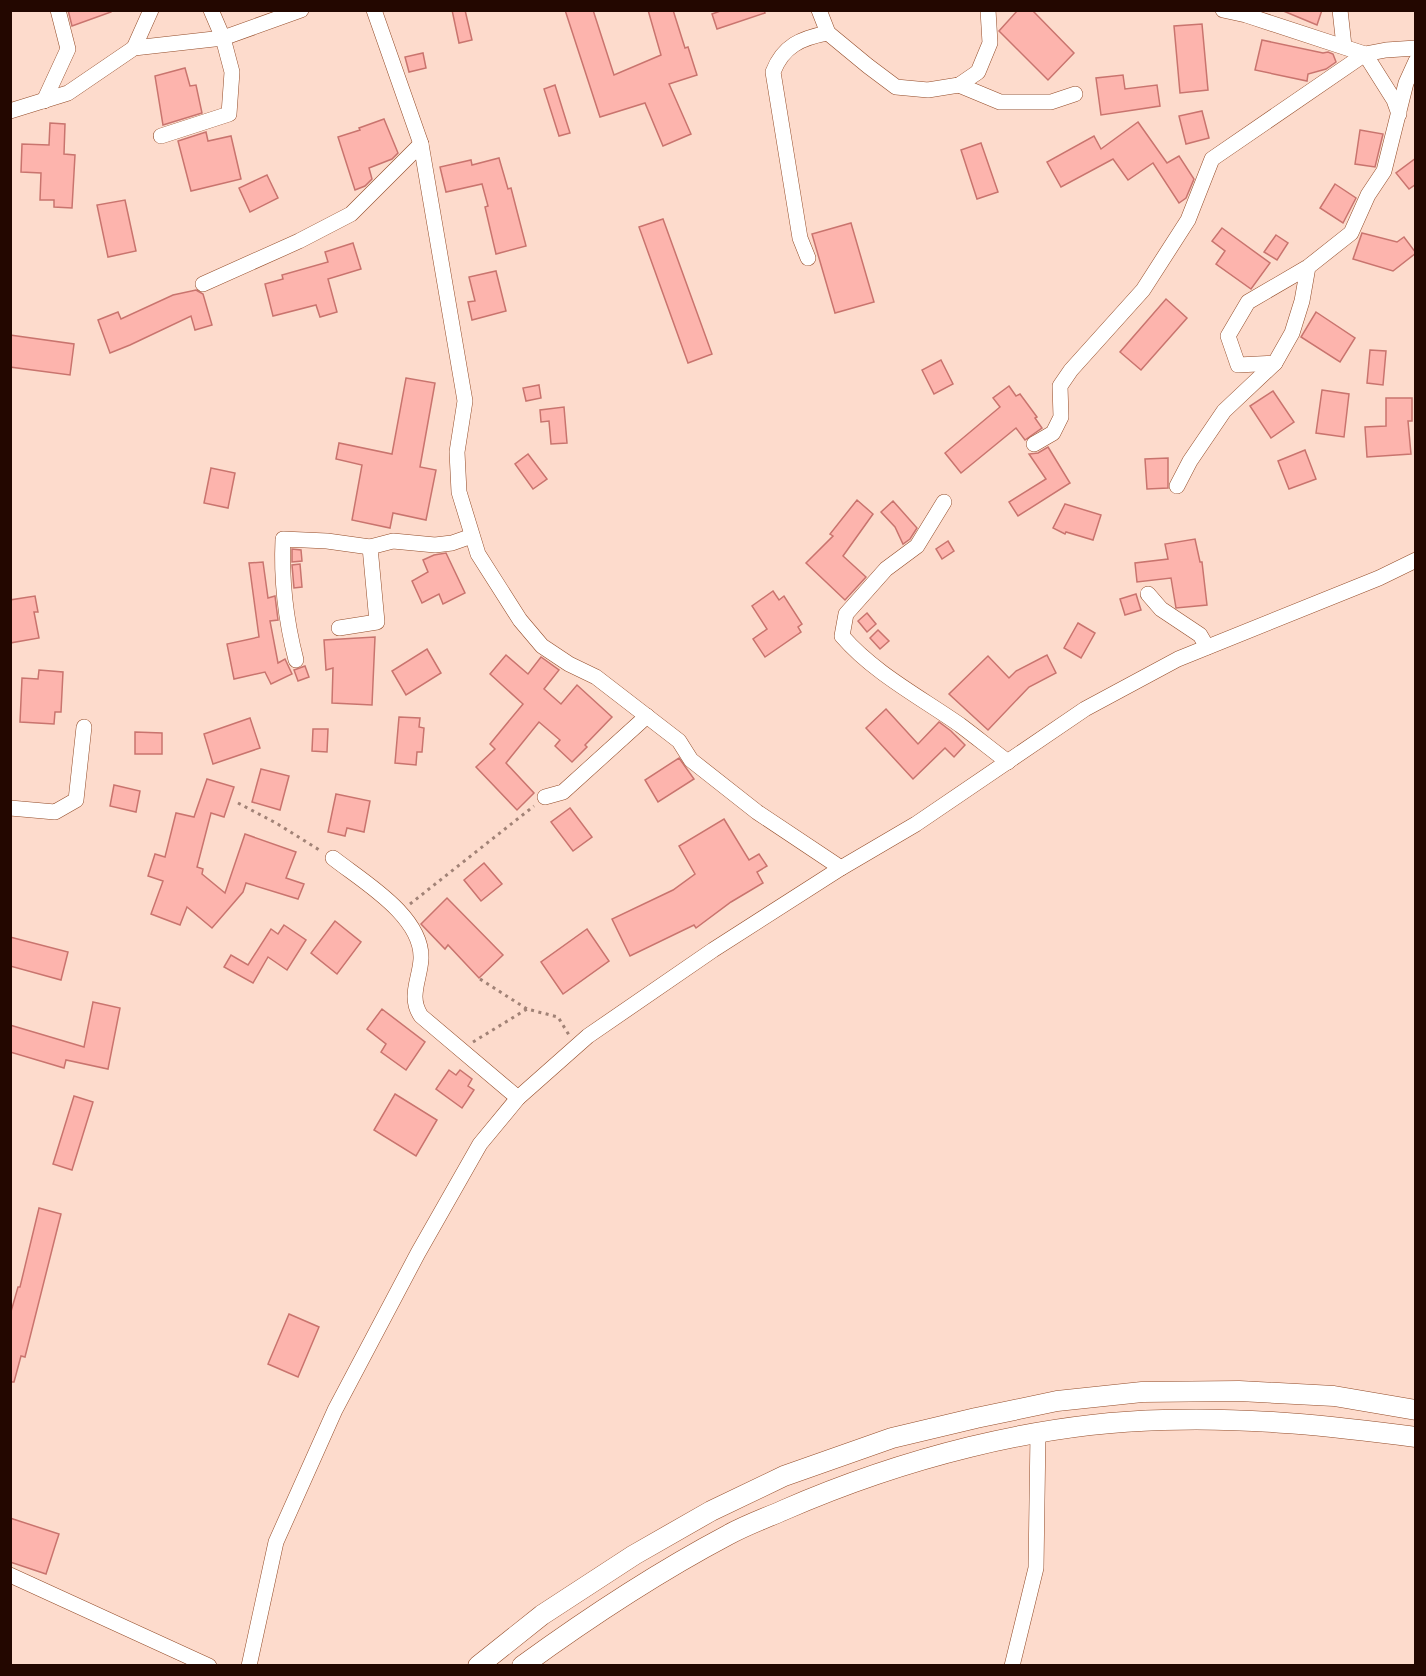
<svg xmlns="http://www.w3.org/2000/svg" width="1426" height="1676" viewBox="0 0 1426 1676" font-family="'Titillium Web',sans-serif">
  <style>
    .building { fill: #fdb4ad; stroke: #c9746e; stroke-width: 1.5 }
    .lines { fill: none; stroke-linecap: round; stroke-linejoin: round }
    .minor-casing { stroke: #934b28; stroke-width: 16 }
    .major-casing { stroke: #934b28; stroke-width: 21 }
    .path { stroke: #a18276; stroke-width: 3; stroke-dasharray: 3 4.5; stroke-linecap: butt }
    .minor { stroke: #fff; stroke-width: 15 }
    .major { stroke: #fff; stroke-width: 20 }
  </style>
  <rect width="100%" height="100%" fill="#fddbcc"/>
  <g class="building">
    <path d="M68,10H111V12L72,26Z"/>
    <path d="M452,10H465L472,40L459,43Z"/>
    <path d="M565,10H593L614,75L661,55L648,10H673L685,48L688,47L697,75L669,84L691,134L663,146L645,103L600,117Z"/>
    <path d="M723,10H764L765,13L717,29L712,14Z"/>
    <path d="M1018,10H1032L1074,53L1048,80L999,31Z"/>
    <path d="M1281,10H1322L1317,25Z"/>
    <path d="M1202,24L1208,90L1180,93L1174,26Z"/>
    <path d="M1262,40L1323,53L1328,52L1333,54L1336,62L1326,69L1308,74L1307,81L1255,70Z"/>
    <path d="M423,53L426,68L409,72L405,57Z"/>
    <path d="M185,68L190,86L196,85L202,113L163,125L155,76Z"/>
    <path d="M1123,75L1125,89L1157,85L1160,106L1101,115L1096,78Z"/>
    <path d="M555,85L570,133L559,136L544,89Z"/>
    <path d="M1202,111L1209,138L1186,144L1179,116Z"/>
    <path d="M384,119L398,153L392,159L369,168L372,179L365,186L355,190L338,137L360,130L359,128Z"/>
    <path d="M1138,122L1167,163L1179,156L1194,179L1186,198L1179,203L1153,163L1128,180L1113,159L1061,187L1047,162L1094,136L1101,149Z"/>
    <path d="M50,123L65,124L64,154L75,155L72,208L54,207V200H40L41,173L21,172L22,144L49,145Z"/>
    <path d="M1360,130L1383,134L1375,167L1355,164Z"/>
    <path d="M206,132L208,141L231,136L241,179L191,191L178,141Z"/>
    <path d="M981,143L998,192L977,199L961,150Z"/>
    <path d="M499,158L508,189L511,188L526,246L496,254L485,207L488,206L482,184L446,192L440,167L471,160L472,165Z"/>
    <path d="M1416,158V184L1409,189L1396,173Z"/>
    <path d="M267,175L278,198L250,212L239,188Z"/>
    <path d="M1335,184L1356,198L1343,223L1320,208Z"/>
    <path d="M125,200L136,251L108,257L97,205Z"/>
    <path d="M663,219L712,354L688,363L639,227Z"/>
    <path d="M851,223L874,302L835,313L812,234Z"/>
    <path d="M1222,228L1270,263L1251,289L1216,264L1225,251L1212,241Z"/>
    <path d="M1362,233L1397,242L1404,237L1416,253L1393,271L1353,259Z"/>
    <path d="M1276,235L1288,243L1277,260L1264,252Z"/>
    <path d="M353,243L361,269L328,279L337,312L320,317L316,305L273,316L265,284L283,279L282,275L328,262L325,252Z"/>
    <path d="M496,271L506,311L472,320L468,302L475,301L469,277Z"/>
    <path d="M196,290L203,294L212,325L195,330L191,316L130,345L110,353L98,320L118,312L121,319L173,295Z"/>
    <path d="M1166,299L1187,318L1141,370L1120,352Z"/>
    <path d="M1316,312L1355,338L1340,362L1301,337Z"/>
    <path d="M10,335L74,344L70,375L10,367Z"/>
    <path d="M1370,350L1386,351L1383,385L1367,383Z"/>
    <path d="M941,360L953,384L934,394L922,370Z"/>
    <path d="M406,378L435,383L420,467L436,470L426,520L393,513L390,528L352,520L362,465L336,459L339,443L392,454Z"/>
    <path d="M539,385L541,398L526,401L523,388Z"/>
    <path d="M1009,386L1016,396L1020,394L1037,417L1035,418L1042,428L1025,440L1016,428L961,473L945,453L1000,407L993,398Z"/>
    <path d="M1322,390L1349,394L1344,437L1316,433Z"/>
    <path d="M1273,391L1294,422L1271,438L1250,406Z"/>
    <path d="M1386,398H1412V421H1408L1411,454L1367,457L1365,427L1386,426Z"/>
    <path d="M564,407L567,443L551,444L549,421L541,422L540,410Z"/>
    <path d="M1048,447L1070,483L1018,516L1009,502L1046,479L1029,454L1038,453Z"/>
    <path d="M1305,450L1316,479L1289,489L1278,461Z"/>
    <path d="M528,454L547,479L533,489L515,464Z"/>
    <path d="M1168,458V488L1147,489L1145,459Z"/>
    <path d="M211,468L235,473L228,508L204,503Z"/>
    <path d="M857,500L873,514L843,556L866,577L845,600L806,563L833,536L830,534Z"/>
    <path d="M893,501L917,528L910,539L903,544L895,527L881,512Z"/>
    <path d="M1065,504L1101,515L1093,540L1066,532L1065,534L1053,528Z"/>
    <path d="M1195,539L1200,562H1202L1207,605L1176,608L1171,578L1137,582L1135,563L1168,559L1165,544Z"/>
    <path d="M948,541L954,551L942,559L936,549Z"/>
    <path d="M292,549L301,550L302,561L292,562Z"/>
    <path d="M446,553L465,593L443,604L439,594L422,603L412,581L428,572L423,560L434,555Z"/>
    <path d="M263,562L268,598L275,596L278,620L270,621L278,663L285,659L292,674L271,684L265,672L234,679L227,644L259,637L249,563Z"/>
    <path d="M300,564L302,587L294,588L292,565Z"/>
    <path d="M773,591L779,600L784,596L802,624L798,627L801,632L765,657L753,639L767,629L752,606Z"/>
    <path d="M1136,594L1141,610L1125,615L1120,599Z"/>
    <path d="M35,596L38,612H34L39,638L10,643V600Z"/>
    <path d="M867,613L876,624L867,632L858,621Z"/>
    <path d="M1078,623L1095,633L1081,658L1064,648Z"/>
    <path d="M878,630L889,641L880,649L870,638Z"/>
    <path d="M375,637L372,705L332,703L333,668L326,670L324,640Z"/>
    <path d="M427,649L441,673L406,695L392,671Z"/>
    <path d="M506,655L528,674L541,657L559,670L544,689L561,704L577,685L612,717L585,745L587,747L572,762L555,746L560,740L539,722L506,763L534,793L517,810L476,767L495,749L490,744L523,704L490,674Z"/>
    <path d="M1047,655L1056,673L1029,687L988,730L949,694L988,656L1009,678L1016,671Z"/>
    <path d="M305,666L309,677L298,681L294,670Z"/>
    <path d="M39,670L63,672L61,712H55L54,724L20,722L22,678L38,679Z"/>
    <path d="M886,709L918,744L939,722L951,731L965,745L954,757L945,748L913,779L866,728Z"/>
    <path d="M399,717L420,718L419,727L424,728L422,752H417L416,765L395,763Z"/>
    <path d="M250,718L260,748L213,764L204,734Z"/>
    <path d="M313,729H328L327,752L312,751Z"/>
    <path d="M135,732L162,733V754H135Z"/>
    <path d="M679,758L694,779L658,802L645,780Z"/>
    <path d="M261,769L289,776L280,810L252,802Z"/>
    <path d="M207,779L234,787L224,817L211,813L197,867L203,869L202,874L225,893L245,834L296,852L286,878L304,884L298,899L246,883L243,892L212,928L187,907L180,925L151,914L163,881L148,876L155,854L165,857L176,813L194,817Z"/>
    <path d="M114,785L140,791L136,812L110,806Z"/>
    <path d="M336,794L370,801L364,832L347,828L345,836L328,832Z"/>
    <path d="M570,808L592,837L573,851L551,822Z"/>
    <path d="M724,819L749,860L759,854L767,866L757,872L763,883L731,902L696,928L694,925L630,956L612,919L673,890L695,874L679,846Z"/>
    <path d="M484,863L502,884L481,901L464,880Z"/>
    <path d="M447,898L503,955L479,978L448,945L445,949L421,924Z"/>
    <path d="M335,921L361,942L337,974L311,953Z"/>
    <path d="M284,925L306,940L287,970L268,957L253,983L224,967L231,955L248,965L271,929L278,934Z"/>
    <path d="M587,929L609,961L563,994L541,962Z"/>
    <path d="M10,937L68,952L61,980L10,966Z"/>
    <path d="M93,1002L120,1008L108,1069L66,1060L64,1068L10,1052V1025L84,1047Z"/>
    <path d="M382,1009L425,1042L406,1070L381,1052L386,1044L367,1029Z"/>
    <path d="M449,1070L456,1075L460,1070L472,1079L468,1086L474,1090L462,1108L436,1089Z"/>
    <path d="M395,1094L437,1120L416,1156L374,1130Z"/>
    <path d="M74,1096L93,1102L72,1170L53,1164Z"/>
    <path d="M39,1208L61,1214L25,1357L21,1356L14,1382H10V1315L18,1287H20Z"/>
    <path d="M289,1314L319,1327L298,1377L268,1364Z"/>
    <path d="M10,1518L59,1534L46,1574L10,1562Z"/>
  </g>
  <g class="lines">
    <g class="minor-casing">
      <g id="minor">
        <path d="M374,10L421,144L465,401L457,452L459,492L478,554L520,620L542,646L569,664L596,677L679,741L691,760L757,812L841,868"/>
        <path d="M819,10L828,33L868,66L896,87L928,90L959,85L978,72L990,43L988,10"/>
        <path d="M1223,10L1246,15L1365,54L1386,50L1416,48"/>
        <path d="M1340,10L1344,46"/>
        <path d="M134,48L151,10"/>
        <path d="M959,85L1000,102H1051L1075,94"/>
        <path d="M44,101L68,49L58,10"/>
        <path d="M10,111L68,93L134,48L223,38L301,10"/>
        <path d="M161,136L229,114L232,72L223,38L211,10"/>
        <path d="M808,258L800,238L773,72C783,46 801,38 828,33"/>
        <path d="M1308,267L1302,301L1292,333L1275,363L1238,365L1228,336L1248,302L1308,267L1351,233L1368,195L1384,171L1406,83L1416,61"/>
        <path d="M203,284L299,241L351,214L421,144"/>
        <path d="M1034,444L1053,433L1061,417L1060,386L1071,370L1143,290L1188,220L1212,159L1365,54L1394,100L1399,114"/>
        <path d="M1177,486L1190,461L1224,411L1275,363"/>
        <path d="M944,502L917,546L886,569L846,614L842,636C874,673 920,697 960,725C976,737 992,750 1008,762"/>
        <path d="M1148,594L1161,609L1200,635L1207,647"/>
        <path d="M339,628L377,622L370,547L393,541L435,545L452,543L472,536"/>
        <path d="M296,660C286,621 281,580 283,539L327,541L370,547"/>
        <path d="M545,797L563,792L647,716"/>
        <path d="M10,808L55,812L76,800L84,727"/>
        <path d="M333,858C362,881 423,916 421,959C420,979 408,997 421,1016L518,1098"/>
        <path d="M10,1575L209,1666"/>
        <path d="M249,1666L276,1542L335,1410L418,1253L480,1144L518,1098L588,1036L713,950L841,868L916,824L1085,709L1178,659L1379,578L1416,560"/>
        <path d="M1012,1666L1036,1568L1038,1433"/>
      </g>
    </g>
    <g class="major-casing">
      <g id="major">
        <path d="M478,1666L542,1615L634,1555L711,1511L784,1476L892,1438L976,1418L1057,1401L1142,1392L1239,1391L1334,1396L1416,1410"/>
        <path d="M522,1666C588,1618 656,1573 728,1535C746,1525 766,1518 784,1510C901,1459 1036,1423 1163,1420C1248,1417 1332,1426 1416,1437"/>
      </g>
    </g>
    <g class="path">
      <path d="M238,803L276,823L321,851"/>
      <path d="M410,904L534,806"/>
      <path d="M480,979L527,1009L558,1017L569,1035"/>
      <path d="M473,1042L527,1009"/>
    </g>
    <use href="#minor" class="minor"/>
    <use href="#major" class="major"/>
  </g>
  <rect width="1426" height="1676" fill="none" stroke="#230700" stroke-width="24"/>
</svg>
